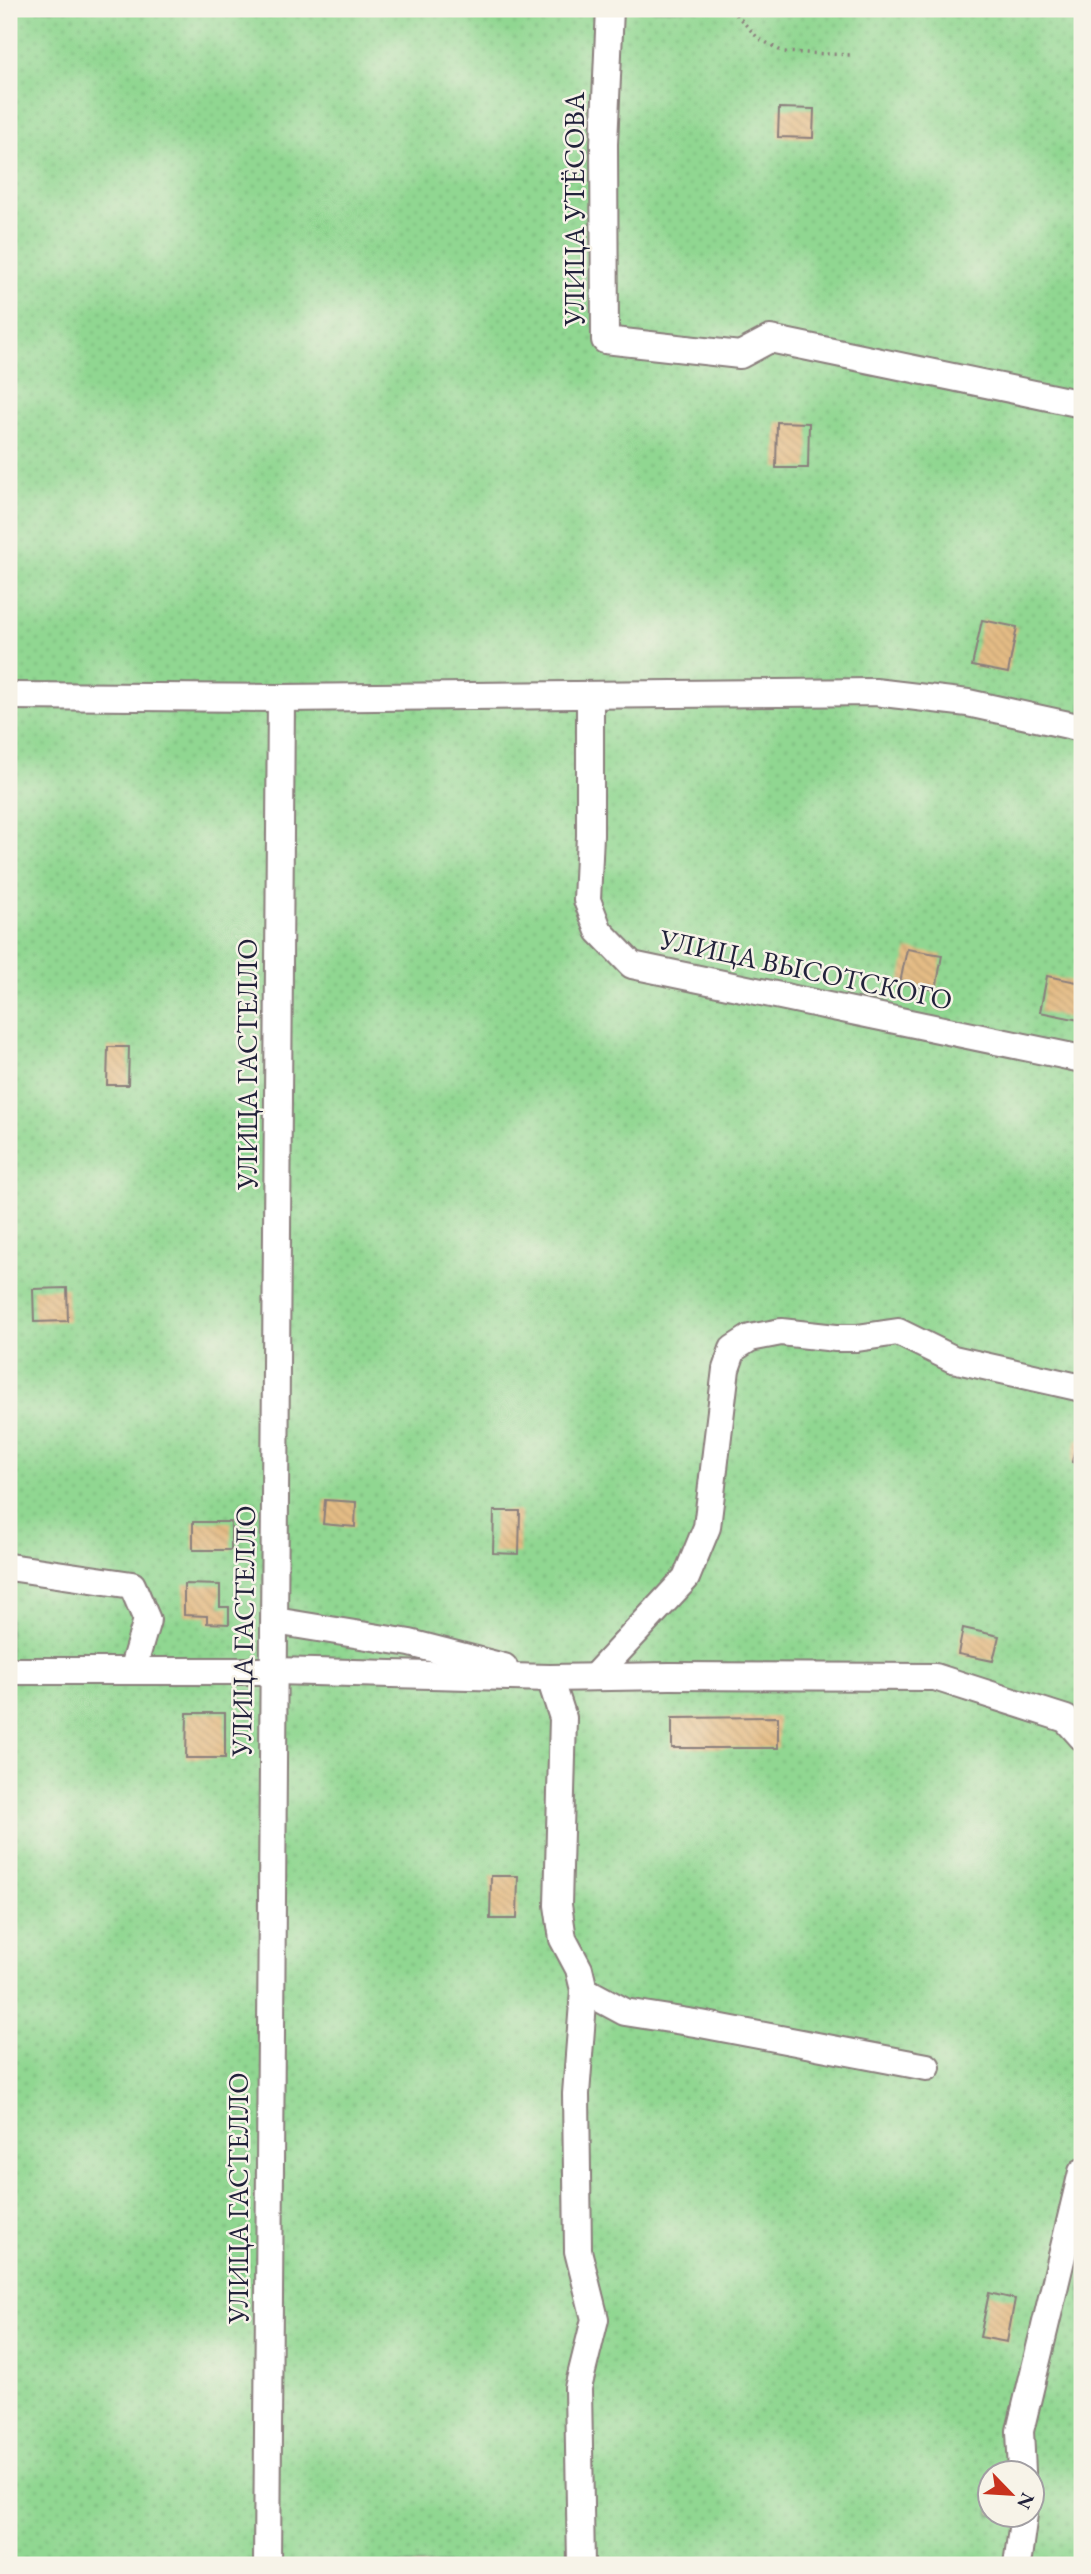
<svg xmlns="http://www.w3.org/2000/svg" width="1091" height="2574" viewBox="0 0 1091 2574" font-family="'EB Garamond',serif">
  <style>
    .grass { fill: url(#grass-dots); stroke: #597c66; stroke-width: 2; fill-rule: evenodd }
    .building { fill: url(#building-back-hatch) }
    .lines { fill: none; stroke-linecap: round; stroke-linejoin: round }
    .minor-casing { stroke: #8a7e7c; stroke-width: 30 }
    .path { stroke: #8a7e7c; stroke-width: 3.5; stroke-dasharray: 2 5; stroke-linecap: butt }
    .minor { stroke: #fff; stroke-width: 26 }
    .labels { text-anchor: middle; stroke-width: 5; stroke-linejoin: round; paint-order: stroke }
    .street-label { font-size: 28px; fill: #22223b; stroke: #f7f3e8 }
  </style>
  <defs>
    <pattern id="grass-dots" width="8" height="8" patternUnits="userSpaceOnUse" patternTransform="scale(1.75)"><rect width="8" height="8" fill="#90d791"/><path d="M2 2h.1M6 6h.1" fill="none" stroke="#7cb87e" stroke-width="1.8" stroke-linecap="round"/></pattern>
    <pattern id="building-back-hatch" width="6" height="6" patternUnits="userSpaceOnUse" patternTransform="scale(1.75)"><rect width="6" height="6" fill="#e4bc85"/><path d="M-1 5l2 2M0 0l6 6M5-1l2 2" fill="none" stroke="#c3a174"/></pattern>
  </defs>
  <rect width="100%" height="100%" fill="#f7f3e8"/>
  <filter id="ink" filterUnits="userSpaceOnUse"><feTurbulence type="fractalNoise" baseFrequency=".0143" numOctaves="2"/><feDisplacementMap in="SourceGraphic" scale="14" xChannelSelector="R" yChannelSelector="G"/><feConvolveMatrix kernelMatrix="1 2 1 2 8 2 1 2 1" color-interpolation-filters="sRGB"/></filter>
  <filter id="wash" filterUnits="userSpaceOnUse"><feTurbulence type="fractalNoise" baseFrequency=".00686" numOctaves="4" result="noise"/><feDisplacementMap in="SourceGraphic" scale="28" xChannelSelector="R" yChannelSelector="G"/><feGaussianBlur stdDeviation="1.57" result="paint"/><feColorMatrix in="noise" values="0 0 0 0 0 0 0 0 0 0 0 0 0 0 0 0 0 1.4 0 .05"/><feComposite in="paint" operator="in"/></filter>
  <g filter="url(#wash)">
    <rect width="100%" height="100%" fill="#f3dabe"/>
    <path class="grass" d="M9,9H1082V2565H9ZM990,2472H1032V2514H990Z"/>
    <g id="blocks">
      <g class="building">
        <path d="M779,108L814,109L813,138L778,137Z"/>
        <path d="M777,422L809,423L808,468H776Z"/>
        <path d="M982,620L1017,627L1008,673L972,666Z"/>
        <path d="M907,949L942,955L936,990L900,983Z"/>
        <path d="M1047,976L1082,983L1079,1020L1040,1012Z"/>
        <path d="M108,1047H129L128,1085H107Z"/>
        <path d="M67,1288L68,1321L34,1322L33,1289Z"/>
        <path d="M1077,1439L1082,1440V1465L1072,1462Z"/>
        <path d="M325,1500L356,1502L355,1527L323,1524Z"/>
        <path d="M494,1511H520L519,1554L493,1553Z"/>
        <rect x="193" y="1522" width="38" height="28"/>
        <path d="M184,1584L220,1585V1607H229V1624L207,1623V1616L184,1615Z"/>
        <path d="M963,1628L999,1636L993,1661L958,1654Z"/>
        <path d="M187,1713H225V1758H186Z"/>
        <path d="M778,1717V1748H672V1718Z"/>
        <path d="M1081,1860H1082V1878L1077,1877Z"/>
        <path d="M491,1876H518L517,1919H490Z"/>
        <path d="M989,2293L1015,2299L1007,2342L980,2337Z"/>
      </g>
    </g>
  </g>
  <g filter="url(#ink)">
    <use href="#blocks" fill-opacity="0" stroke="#8a7e7c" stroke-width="2"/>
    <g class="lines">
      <g class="minor-casing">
        <g id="minor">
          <path d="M610,9L604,144L605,340L740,355L770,339L1082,404"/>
          <path d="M590,695V835L587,900L599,931L632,965L1082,1059"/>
          <path d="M9,696L281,698L875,692L968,703L1082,728"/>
          <path d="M9,1567L132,1585L147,1620L132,1671"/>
          <path d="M275,1621L410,1643L504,1667"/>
          <path d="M9,1671H275L550,1678L670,1676L935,1677L1066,1719L1082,1737"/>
          <path d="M595,1676L686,1578L707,1527L726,1369L733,1349L750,1338L781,1332L836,1338H857L898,1332L953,1359L1082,1388"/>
          <path d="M550,1678L563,1718L558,1905L563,1939L579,1969L584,1990L625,2012L701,2024L927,2067"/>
          <path d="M1022,2472L1020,2431L1082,2172"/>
          <path d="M267,2565L281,698"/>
          <path d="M581,2565L578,2388L595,2319L578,2251L576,2094L584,1990"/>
          <path d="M1017,2565L1024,2514"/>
        </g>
      </g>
      <path class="path" d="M731,9L758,38L783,52L852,55"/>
      <use href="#minor" class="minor"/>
    </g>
  </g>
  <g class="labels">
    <g class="street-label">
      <text transform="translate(574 209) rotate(-90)" y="10">УЛИЦА УТЁСОВА</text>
      <text transform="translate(806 969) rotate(12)" y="10">УЛИЦА ВЫСОТСКОГО</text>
      <text transform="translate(247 1064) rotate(-90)" y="10">УЛИЦА ГАСТЕЛЛО</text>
      <text transform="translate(243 1631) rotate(-89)" y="10">УЛИЦА ГАСТЕЛЛО</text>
      <text transform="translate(238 2198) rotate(-90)" y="10">УЛИЦА ГАСТЕЛЛО</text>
    </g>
  </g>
  <rect width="1091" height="2574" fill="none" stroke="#f7f3e8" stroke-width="35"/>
  <g transform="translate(1011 2494) rotate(115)"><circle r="33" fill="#f7f3e8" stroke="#a29fa3" stroke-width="2"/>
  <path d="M0-5L12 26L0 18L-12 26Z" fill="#c8321e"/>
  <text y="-10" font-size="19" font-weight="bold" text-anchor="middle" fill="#22223b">N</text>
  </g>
</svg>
